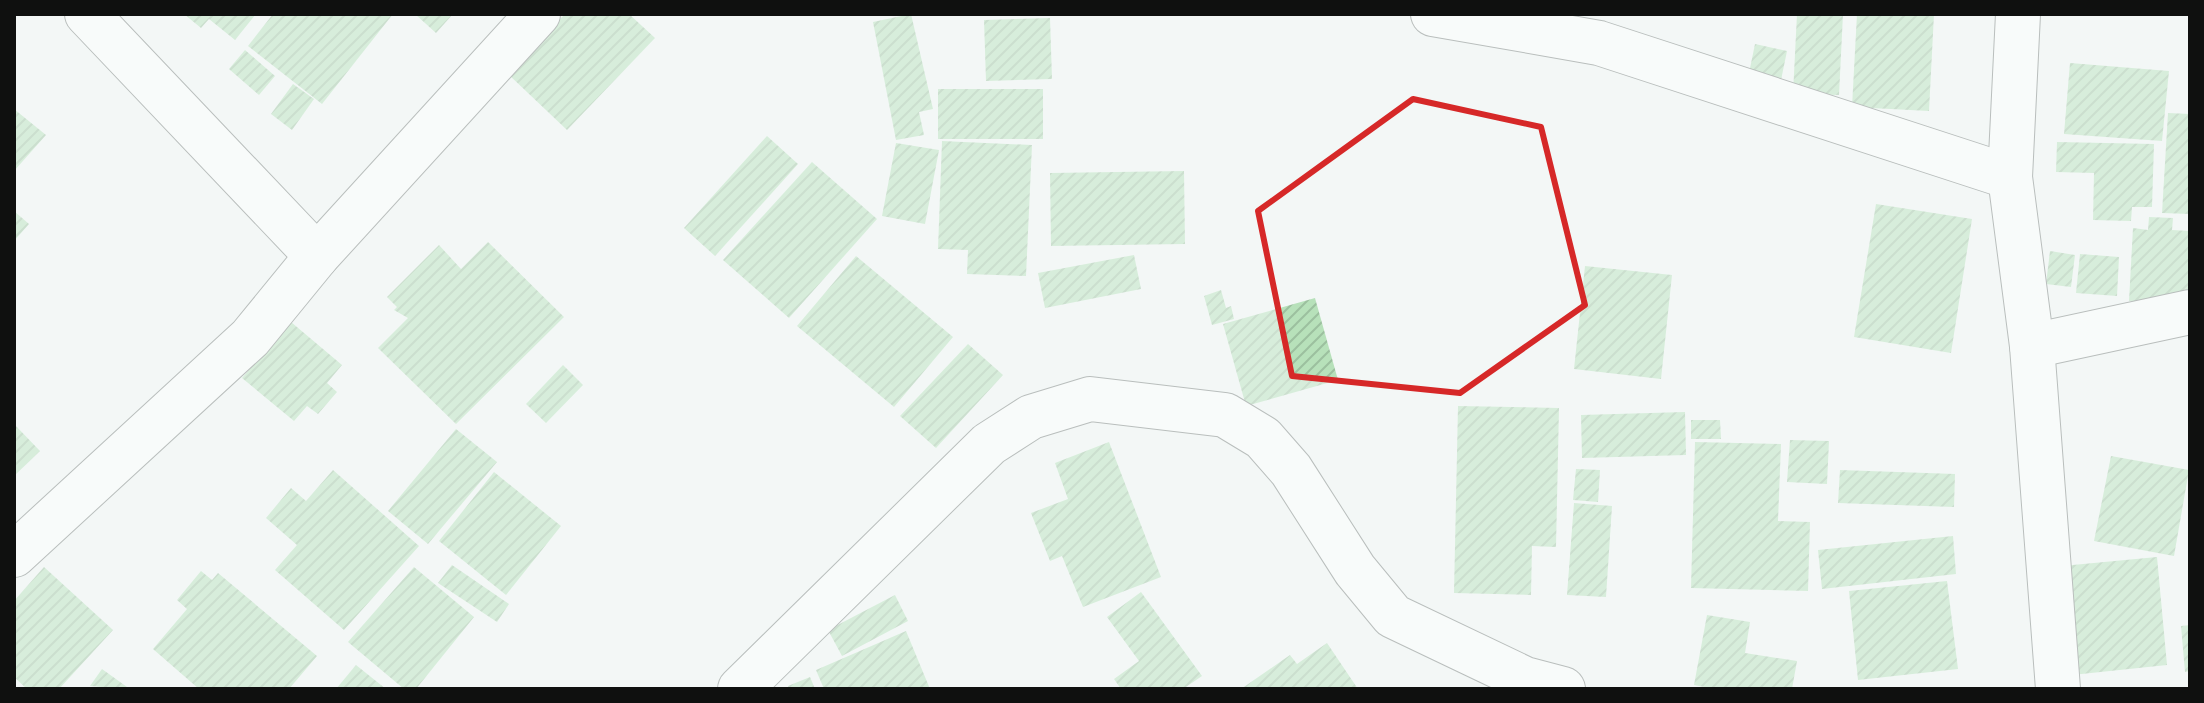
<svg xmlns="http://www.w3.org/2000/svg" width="2204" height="703" viewBox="0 0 2204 703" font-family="Roboto,sans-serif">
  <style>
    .building { fill: url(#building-hatch) }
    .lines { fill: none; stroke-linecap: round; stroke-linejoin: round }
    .minor-casing { stroke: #757978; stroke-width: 46 }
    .minor { stroke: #fff; stroke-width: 44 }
    .marked { fill: none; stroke: #d62828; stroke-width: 6; stroke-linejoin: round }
  </style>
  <defs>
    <pattern id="building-hatch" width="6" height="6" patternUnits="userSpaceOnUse" patternTransform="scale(2)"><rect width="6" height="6" fill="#b7e1ba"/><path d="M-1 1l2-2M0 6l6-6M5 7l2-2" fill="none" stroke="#9cc09f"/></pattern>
  </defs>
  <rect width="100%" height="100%" fill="#f3f7f6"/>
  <g class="building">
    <path d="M184,14H256L235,40L209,19L201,28Z"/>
    <path d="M273,14H393L322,104L248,46Z"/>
    <path d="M415,14H453L436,33Z"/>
    <path d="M565,14H629L655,38L567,130L507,73Z"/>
    <path d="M911,14L933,109L919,112L924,135L896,140L873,22Z"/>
    <path d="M1797,14H1843L1839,95L1793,94Z"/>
    <path d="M1857,14H1934L1929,111L1852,107Z"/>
    <path d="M1050,18L1052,79L986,81L984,20Z"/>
    <path d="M1755,44L1787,51L1780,85L1748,78Z"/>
    <path d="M245,50L275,76L259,95L229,69Z"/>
    <path d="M2070,63L2169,71L2162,141L2064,134Z"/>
    <path d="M293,84L314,99L292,130L271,114Z"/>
    <rect x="938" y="89" width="105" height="50"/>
    <path d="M14,109L46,135L14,171Z"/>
    <path d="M2168,113L2190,114V214L2162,213Z"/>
    <path d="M767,136L798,164L715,256L684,228Z"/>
    <path d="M942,141L1032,145L1026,276L967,274L968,250L938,249Z"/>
    <path d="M2057,142L2154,144L2152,207H2132L2131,221L2093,220L2094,173L2056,172Z"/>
    <path d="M896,143L939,150L925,224L882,216Z"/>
    <path d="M812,162L877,219L789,318L723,260Z"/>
    <path d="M1184,171L1185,244L1051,246L1050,173Z"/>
    <path d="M1876,204L1972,219L1951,353L1854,337Z"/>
    <path d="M14,211L29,224L14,241Z"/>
    <path d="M2149,217L2173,218L2172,230L2190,231V304L2129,301L2133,228L2148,230Z"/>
    <path d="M488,242L564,317L456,424L378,348L408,318L394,310L397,307L387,297L439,245L461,269Z"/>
    <path d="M2050,251L2075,255L2071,287L2046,284Z"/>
    <path d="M2080,254L2119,257L2117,296L2076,293Z"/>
    <path d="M1134,255L1141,289L1045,308L1038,273Z"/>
    <path d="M856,256L953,337L894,407L797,326Z"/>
    <path d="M1585,266L1672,275L1661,379L1574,369Z"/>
    <path d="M1221,290L1226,308L1231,306L1234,319L1212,325L1204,296Z"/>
    <path d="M1315,298L1338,380L1246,406L1223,324Z"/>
    <path d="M291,322L342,365L327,383L337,392L318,414L307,406L294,421L242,378Z"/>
    <path d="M968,344L1003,375L936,448L900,416Z"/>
    <path d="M563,365L583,385L546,423L526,404Z"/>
    <path d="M1458,406L1559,408L1556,547L1532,546L1531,595L1454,593Z"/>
    <path d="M1685,412L1686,455L1582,458L1581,415Z"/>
    <path d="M1691,420H1720L1721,439H1691Z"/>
    <path d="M14,424L40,451L14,476Z"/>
    <path d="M456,429L497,462L428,544L388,511Z"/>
    <path d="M1790,440L1829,441L1827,484L1787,482Z"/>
    <path d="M1109,442L1161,577L1083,607L1062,556L1050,561L1031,513L1068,499L1055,463Z"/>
    <path d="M1695,442L1781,444L1778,521L1810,522L1808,591L1691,588Z"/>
    <path d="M2111,456L2189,470L2174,556L2094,541Z"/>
    <path d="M1576,469L1600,470L1598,502L1573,500Z"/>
    <path d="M333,470L419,546L344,630L275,570L297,545L266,518L291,488L306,501Z"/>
    <path d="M1840,470L1955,474L1954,507L1838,503Z"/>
    <path d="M494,472L561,526L506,595L439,541Z"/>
    <path d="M1574,503L1612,506L1606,597L1567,595Z"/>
    <path d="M1953,536L1956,574L1822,589L1818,550Z"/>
    <path d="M2157,557L2167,665L2072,675L2062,566Z"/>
    <path d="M452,565L509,604L497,622L438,583Z"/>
    <path d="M44,567L113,630L59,689H27L14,677V601Z"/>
    <path d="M414,567L474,617L416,689H404L348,642Z"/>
    <path d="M201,571L212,580L218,573L317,656L289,689H199L153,649L187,609L177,600Z"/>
    <path d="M1947,581L1958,669L1858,680L1849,591Z"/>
    <path d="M1141,592L1202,676L1183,689H1121L1114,679L1139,661L1107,617Z"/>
    <path d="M895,595L908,621L842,656L828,630Z"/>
    <path d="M1707,615L1750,622L1745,653L1797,661L1792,689H1714L1694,685Z"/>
    <path d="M2190,625V671L2185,672L2181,626Z"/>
    <path d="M906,631L930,689H824L816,670Z"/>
    <path d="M1327,643L1358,689H1241L1290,655L1297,664Z"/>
    <path d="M356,665L386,689H336Z"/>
    <path d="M102,669L127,687L125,689L90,686Z"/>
    <path d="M810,677L815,689H789L788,686Z"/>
  </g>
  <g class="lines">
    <g class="minor-casing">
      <g id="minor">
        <path d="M87,14L317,256"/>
        <path d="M1433,14L1599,43L2010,177"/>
        <path d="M2018,14L2010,177L2032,346L2058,689"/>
        <path d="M2032,346L2190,312"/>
        <path d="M14,555L250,338L317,256L538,14"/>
        <path d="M740,689L989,444L1031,417L1090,399L1225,415L1263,438L1291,470L1355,570L1393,616L1525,679L1563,689"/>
      </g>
    </g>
    <use href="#minor" class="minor"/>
  </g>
  <path d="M0 0H2204V703H0ZM1413,99L1541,127L1585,305L1460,393L1292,376L1258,211Z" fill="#f3f7f6" fill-opacity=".55" fill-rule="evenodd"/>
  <path class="marked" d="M1413,99L1541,127L1585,305L1460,393L1292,376L1258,211Z"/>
  <rect width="2204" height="703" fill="none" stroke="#0f100f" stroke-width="32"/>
</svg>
